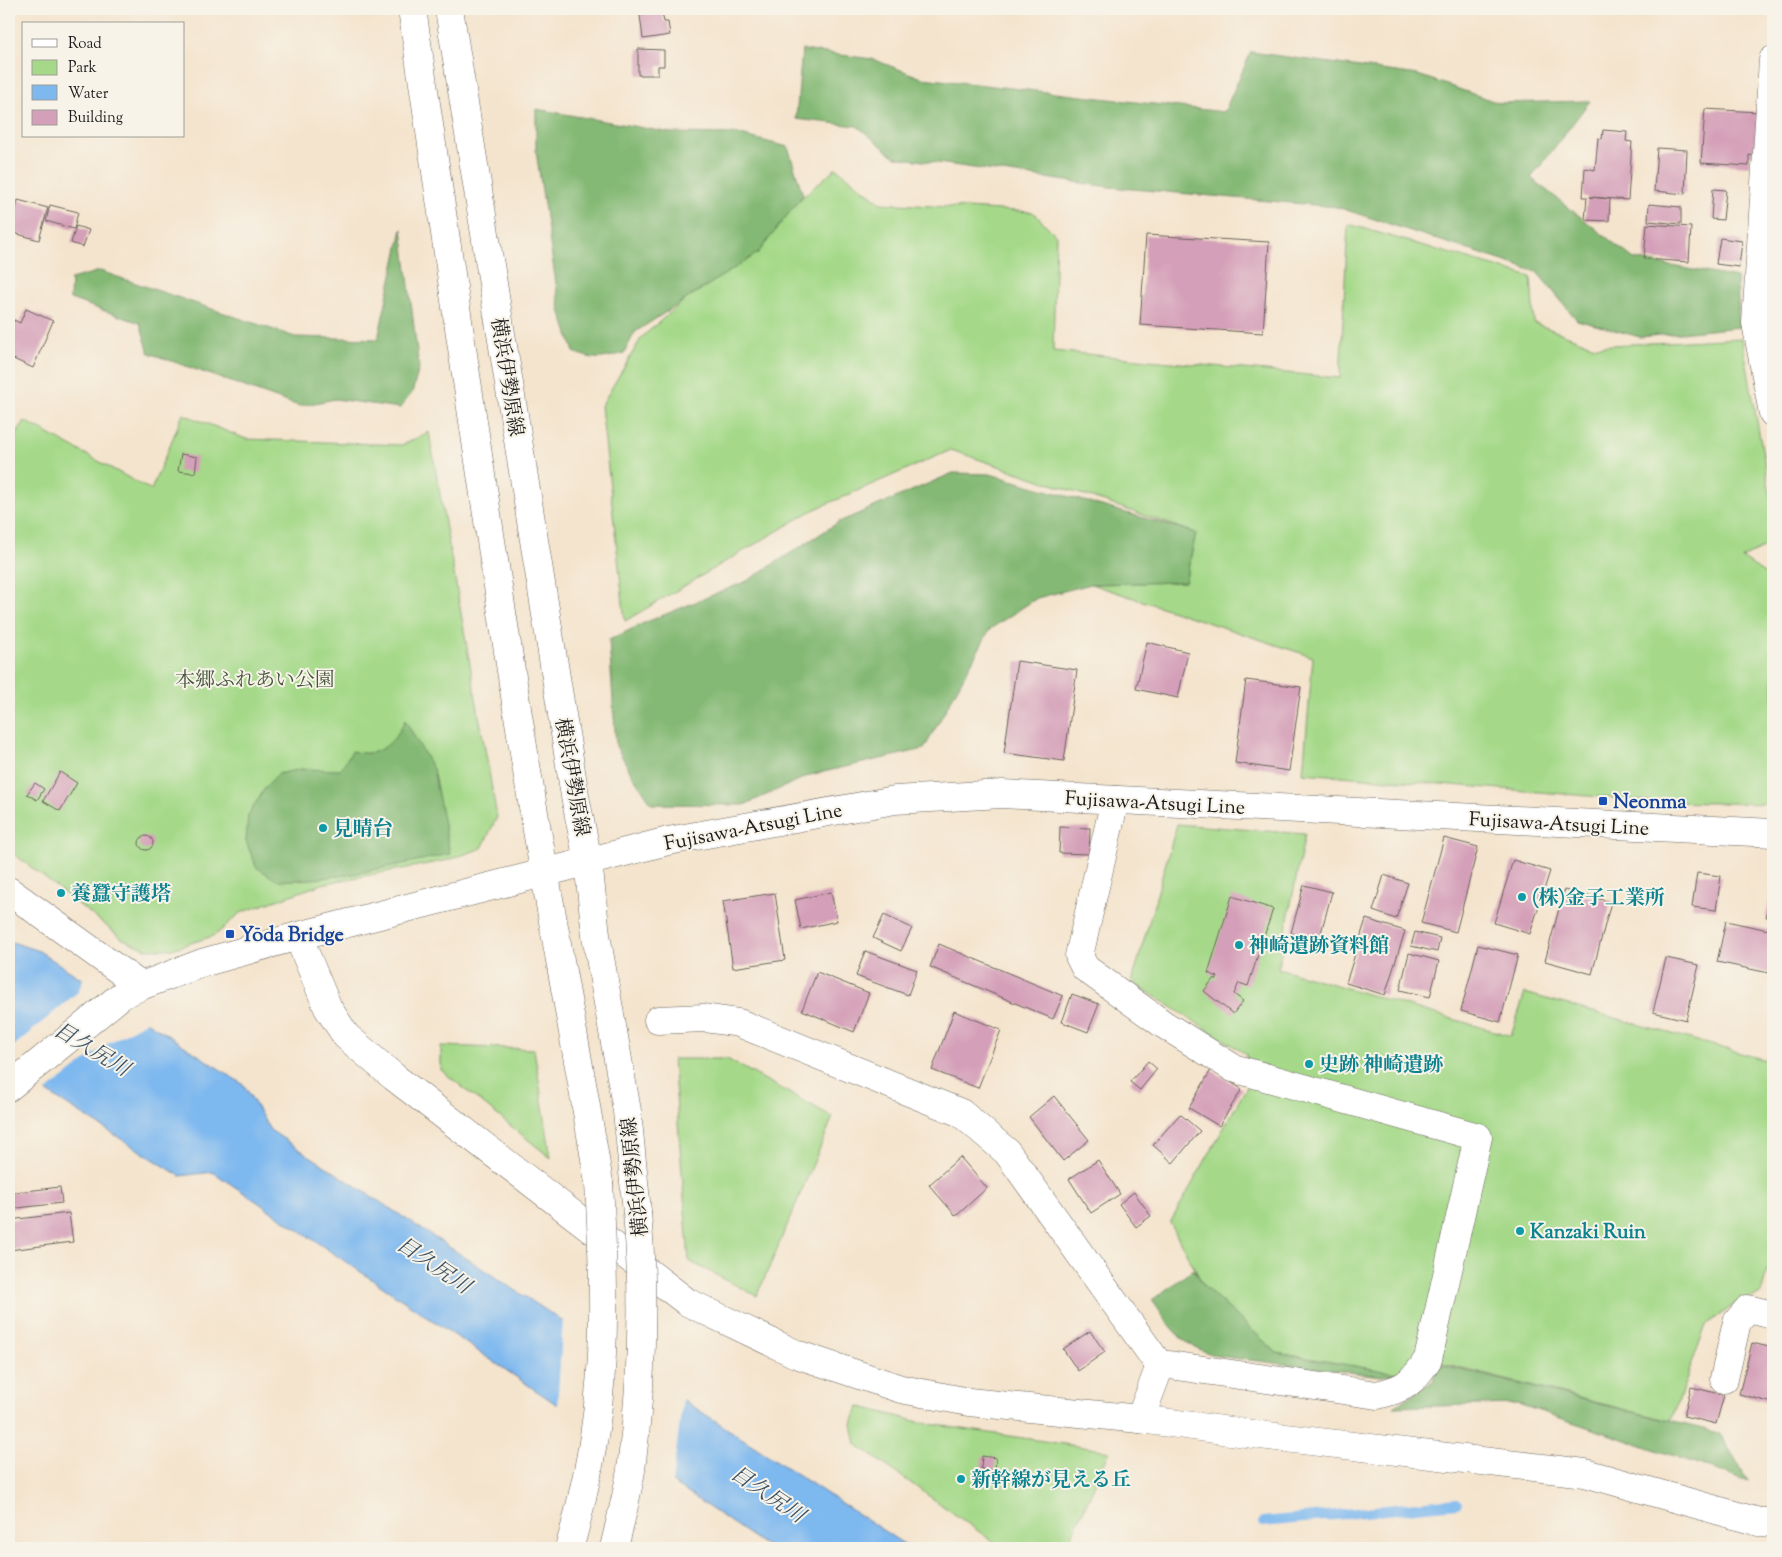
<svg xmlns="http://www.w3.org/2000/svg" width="1782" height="1557" viewBox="0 0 1782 1557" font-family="'Sorts Mill Goudy','Noto Serif JP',serif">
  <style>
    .green { fill: #a5d989; stroke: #607a52 }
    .forest { fill: #84b975; stroke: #506a48 }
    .water { fill: #7db8ef; stroke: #4c6a86 }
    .pier { fill: #f4e4cd }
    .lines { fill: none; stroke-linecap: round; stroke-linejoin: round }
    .stream { stroke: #7db8ef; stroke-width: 10 }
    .building { fill: #d49fb8 }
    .minor-casing { stroke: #68625a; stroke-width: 29 }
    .major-casing { stroke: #68625a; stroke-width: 29 }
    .minor { stroke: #fff; stroke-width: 28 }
    .major { stroke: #fff; stroke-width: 28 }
    .major-bridge-casing { stroke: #68625a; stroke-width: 29; stroke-linecap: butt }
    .major-bridge { stroke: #fff; stroke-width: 28 }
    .transit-dot { fill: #1a4fb4; stroke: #f7f3e8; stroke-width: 2 }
    .culture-dot { fill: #0f9aa8; stroke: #f7f3e8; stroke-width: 2 }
    .labels { text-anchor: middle; stroke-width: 4; stroke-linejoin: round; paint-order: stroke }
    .street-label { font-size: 20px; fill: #1c1c1c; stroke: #f7f3e8 }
    .park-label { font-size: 20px; fill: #45553d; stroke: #f7f3e8 }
    .transit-label { font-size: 20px; font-weight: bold; fill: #164399; stroke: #f7f3e8; text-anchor: start }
    .culture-label { font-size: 20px; font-weight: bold; fill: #0d838f; stroke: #f7f3e8; text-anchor: start }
    .water-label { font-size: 21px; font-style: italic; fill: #3e5366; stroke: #f7f3e8 }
  </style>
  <rect width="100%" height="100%" fill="#f7f3e8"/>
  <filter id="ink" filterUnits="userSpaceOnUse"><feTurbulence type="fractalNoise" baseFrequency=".02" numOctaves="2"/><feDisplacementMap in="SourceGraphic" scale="10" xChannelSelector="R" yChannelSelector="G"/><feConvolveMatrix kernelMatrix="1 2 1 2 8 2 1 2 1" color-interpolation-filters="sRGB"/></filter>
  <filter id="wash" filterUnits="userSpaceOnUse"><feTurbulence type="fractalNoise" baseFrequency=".0096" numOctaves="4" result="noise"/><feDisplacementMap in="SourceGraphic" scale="20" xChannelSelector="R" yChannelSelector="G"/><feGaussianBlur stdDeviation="1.12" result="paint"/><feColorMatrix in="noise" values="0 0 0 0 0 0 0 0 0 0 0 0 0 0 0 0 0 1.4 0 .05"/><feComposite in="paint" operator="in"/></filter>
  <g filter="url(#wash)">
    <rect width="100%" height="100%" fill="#f4e4cd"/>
    <g class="green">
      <path d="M836,168L881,203L1033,212L1056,235L1053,351L1340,378L1348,224L1531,277L1534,323L1595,346L1742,338L1773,510V543L1742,558L1773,579V804L1663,802L1303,773L1313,657L1091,584L1185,582L1196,533L951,450L813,510L625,621L601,406L642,337Z"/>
      <path d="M183,414L246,439L402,445L429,432L497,817L482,848L449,860L322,884L240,913L218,933L213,936L172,949H146L123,939L9,850V436L13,438L25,421L151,490Z"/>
      <path d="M1177,824L1305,834L1278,968L1511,1036L1525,993L1773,1062V1249L1761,1294L1735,1304L1706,1325L1671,1421L1419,1358L1402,1374L1277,1353L1204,1286L1170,1223L1249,1083L1246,1054L1132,982Z"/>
      <path d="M441,1046L534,1049L551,1158L441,1070Z"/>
      <path d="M673,1059H727L833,1117L757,1296L689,1261Z"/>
      <path d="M858,1406L923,1423L1110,1451L1066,1548H1002L856,1444L852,1424Z"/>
    </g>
    <g class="forest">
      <path d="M802,50L872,59L922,78L1224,112L1251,52L1418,75L1499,103L1590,101L1531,178L1634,259L1737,278L1739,327L1640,337L1577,320L1537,272L1337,207L1110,187L895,157L857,126L796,119Z"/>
      <path d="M536,109L672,133L737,134L788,147L803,195L758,253L635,332L624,353C603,359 594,361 574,352L560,310L536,151Z"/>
      <path d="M402,229L419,368L412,393L400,408L335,399L299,406L149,353L140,323L70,299L71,279L100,271L295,337L378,339Z"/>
      <path d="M953,473L990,474L1196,533L1185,582L1091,584L1037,598L990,629L924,749L810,775L744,805L652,804L631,773L616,746L609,640L644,623L747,581L839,522Z"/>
      <path d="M405,720L433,769L450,854L354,874L313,879L278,881L256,867L246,841L248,815L267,785L278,774L301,769L340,770L352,751C378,759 395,743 405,720Z"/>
      <path d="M1194,1269L1204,1286L1277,1353L1402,1374L1381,1376L1217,1356C1178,1343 1174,1332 1152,1300Z"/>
      <path d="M1437,1364L1719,1433L1749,1481L1518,1404L1394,1407L1433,1381Z"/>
    </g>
    <path class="water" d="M9,941L39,951L244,1085L270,1130L910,1548H769L213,1172L180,1176L56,1098L9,1065Z"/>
    <g class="pier">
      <path d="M84,977L149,1020L107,1044L44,1093L9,1068V1050L78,992Z"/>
      <path d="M563,1319L683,1397L672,1484L557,1407Z"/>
    </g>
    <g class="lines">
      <path class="stream" d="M1263,1522L1457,1503"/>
    </g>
    <g id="blocks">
      <g class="building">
        <path d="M662,12L664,22H668L670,35L643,39L640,15Z"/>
        <path d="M638,49L664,50V66H658V75H638Z"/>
        <path d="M1705,109L1759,112L1756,156L1749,155V166L1701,163Z"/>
        <path d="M1603,130L1627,132L1626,141L1632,142L1628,200L1590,197L1610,199L1609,221L1585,220L1587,197H1583L1585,168L1595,170L1598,138L1602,139Z"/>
        <path d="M1657,148L1687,150L1685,194L1654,191Z"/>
        <path d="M1713,189L1726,190L1723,220L1711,219Z"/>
        <path d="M18,200L48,208L39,240L10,232Z"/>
        <path d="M1649,204L1681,207V224L1648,221Z"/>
        <path d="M50,205L78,212L74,229L46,221Z"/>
        <path d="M1647,224L1691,227L1689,262L1644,259Z"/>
        <path d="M76,226L89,230L83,247L71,243Z"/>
        <path d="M1146,235L1269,242L1263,333L1140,325Z"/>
        <path d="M1720,238L1742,241L1739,267L1716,264Z"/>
        <path d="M26,309L53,321L33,368L9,357V332L14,320L20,323Z"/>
        <path d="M181,454L197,457L195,473L178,471Z"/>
        <path d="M1147,642L1188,652L1178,698L1136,689Z"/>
        <path d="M1017,661L1077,670L1064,761L1004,753Z"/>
        <path d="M1246,680L1301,687L1289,771L1235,763Z"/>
        <path d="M60,772L77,783L60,811L43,801Z"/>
        <path d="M35,783L44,789L37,800L27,794Z"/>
        <path d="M1060,827L1090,828L1089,854L1059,853Z"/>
        <circle cx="146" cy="843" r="7"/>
        <path d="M1444,838L1478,847L1456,932L1421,923Z"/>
        <path d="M1513,860L1550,871L1530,934L1494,923Z"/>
        <path d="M1697,873L1721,876L1716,910L1692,907Z"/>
        <path d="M1384,875L1408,883L1396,919L1373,911Z"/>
        <path d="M1304,885L1332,892L1319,940L1291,933Z"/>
        <path d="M1772,886H1773V918L1766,917Z"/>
        <path d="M1564,890L1611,902L1592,974L1545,961Z"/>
        <path d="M831,892L837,921L801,929L795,900Z"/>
        <path d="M775,893L785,960L733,968L723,901Z"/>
        <path d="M1232,896L1273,909L1248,986L1239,983L1234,994L1243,1001L1233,1014L1204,991L1214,978L1216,980L1218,977L1208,973Z"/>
        <path d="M884,915L912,928L901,951L873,938Z"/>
        <path d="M1366,919L1405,931L1385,995L1346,983Z"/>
        <path d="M1726,921L1773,931V952L1769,973L1717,962Z"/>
        <path d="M1415,932L1440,938L1437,952L1411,946Z"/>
        <path d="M939,944L1063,996L1053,1019L930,967Z"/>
        <path d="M1478,945L1518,955L1500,1022L1461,1011Z"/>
        <path d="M865,951L917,970L908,995L856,976Z"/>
        <path d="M1409,953L1439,961L1430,997L1400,990Z"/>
        <path d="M1666,958L1699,965L1686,1020L1653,1012Z"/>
        <path d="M817,972L869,993L854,1032L802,1010Z"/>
        <path d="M1072,994L1099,1004L1088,1032L1062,1022Z"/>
        <path d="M954,1011L1001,1030L978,1088L932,1070Z"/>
        <path d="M1148,1061L1157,1069L1140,1090L1130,1082Z"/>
        <path d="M1211,1070L1242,1089L1219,1126L1189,1108Z"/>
        <path d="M1054,1096L1089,1140L1063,1161L1029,1117Z"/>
        <path d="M1180,1114L1200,1131L1173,1163L1153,1145Z"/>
        <path d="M960,1157L987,1188L956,1216L929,1185Z"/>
        <path d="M1098,1160L1120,1194L1091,1213L1069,1179Z"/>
        <path d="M60,1187L62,1203L9,1209V1193Z"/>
        <path d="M1134,1192L1151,1216L1136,1227L1119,1204Z"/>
        <path d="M69,1213L73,1242L9,1250V1220Z"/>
        <path d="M1090,1331L1105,1352L1078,1371L1063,1349Z"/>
        <path d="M1752,1343L1773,1348V1403L1739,1394Z"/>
        <path d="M1691,1387L1724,1395L1716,1424L1684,1416Z"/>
        <path d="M982,1456L996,1458L995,1471L981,1469Z"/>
      </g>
    </g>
  </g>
  <g filter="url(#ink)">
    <use href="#blocks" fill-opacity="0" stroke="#68625a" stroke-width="1"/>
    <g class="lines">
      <g class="minor-casing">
        <g id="minor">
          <path d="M1773,60L1756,323L1773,413"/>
          <path d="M1115,800L1079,956L1085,968L1163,1024L1233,1068L1478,1137L1428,1359C1413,1383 1404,1389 1377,1395L1169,1365L1160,1366"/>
          <path d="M9,891L141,986"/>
          <path d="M298,936L328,1008L346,1036L394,1077L687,1302L796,1354L901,1389L969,1402L1140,1419L1268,1436L1585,1473L1759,1522H1773"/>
          <path d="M658,1020L704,1018L739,1023L961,1113L1007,1152L1160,1366L1140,1419"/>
          <path d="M1724,1379L1737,1322L1748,1309L1773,1315"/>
        </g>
      </g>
      <g class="major-casing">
        <g id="major">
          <path d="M412,9C449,259 485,510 525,759C548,901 576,1042 599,1183"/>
          <path d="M449,9L575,796L588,861L596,935L627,1111L637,1212"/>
          <path d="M9,1087L122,995L141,986L202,963L298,936L668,841L895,800L1002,794L1773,833"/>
        </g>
      </g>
      <use href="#minor" class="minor"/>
      <use href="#major" class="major"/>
      <g class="major-bridge-casing">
        <g id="major-bridge">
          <path d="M569,1548C575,1530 579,1511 583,1493C608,1389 605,1289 599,1183"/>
          <path d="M614,1548C620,1522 627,1496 631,1470C642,1384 645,1298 637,1212"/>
        </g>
      </g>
      <use href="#major-bridge" class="major-bridge"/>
    </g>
  </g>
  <g class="transit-dot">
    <rect x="1598" y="796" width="10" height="10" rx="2.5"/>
    <rect x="225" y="929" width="10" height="10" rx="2.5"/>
  </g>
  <g class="culture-dot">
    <circle cx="323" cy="828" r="5"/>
    <circle cx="61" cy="893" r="5"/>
    <circle cx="1522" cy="897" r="5"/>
    <circle cx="1239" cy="945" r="5"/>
    <circle cx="1309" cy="1064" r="5"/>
    <circle cx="1520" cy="1231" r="5"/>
    <circle cx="961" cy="1479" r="5"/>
  </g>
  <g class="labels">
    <g class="street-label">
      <text transform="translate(508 377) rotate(81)" y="7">横浜伊勢原線</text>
      <text transform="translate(573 777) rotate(80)" y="7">横浜伊勢原線</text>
      <text transform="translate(1155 802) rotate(3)" y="7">Fujisawa-Atsugi Line</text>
      <text transform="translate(1559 823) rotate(3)" y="7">Fujisawa-Atsugi Line</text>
      <text transform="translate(753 826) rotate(-11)" y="7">Fujisawa-Atsugi Line</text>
      <text transform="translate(634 1177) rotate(-96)" y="7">横浜伊勢原線</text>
    </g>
    <g class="park-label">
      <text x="255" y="686">本郷ふれあい公園</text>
    </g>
    <g class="transit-label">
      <text x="1613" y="808">Neonma</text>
      <text x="240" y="941">Yōda Bridge</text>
    </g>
    <g class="culture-label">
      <text x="333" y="835">見晴台</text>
      <text x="71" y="900">養蠶守護塔</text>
      <text x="1532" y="904">(株)金子工業所</text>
      <text x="1249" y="952">神崎遺跡資料館</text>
      <text x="1319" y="1071">史跡 神崎遺跡</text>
      <text x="1530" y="1238">Kanzaki Ruin</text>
      <text x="971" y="1486">新幹線が見える丘</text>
    </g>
    <g class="water-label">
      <text transform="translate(92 1049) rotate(31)" y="7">目久尻川</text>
      <text transform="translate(434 1265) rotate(34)" y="7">目久尻川</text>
      <text transform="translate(768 1494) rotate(34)" y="7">目久尻川</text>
    </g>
  </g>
  <rect width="1782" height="1557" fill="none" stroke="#f7f3e8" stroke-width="30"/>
  <rect x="22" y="22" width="162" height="115" fill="#f7f3e8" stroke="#9f9d96"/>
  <rect x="32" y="39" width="25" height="8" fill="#ffffff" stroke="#9f9d96"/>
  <text x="68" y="48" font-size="15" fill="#1c1c1c">Road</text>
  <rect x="32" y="60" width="25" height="15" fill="#a5d989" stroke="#9f9d96"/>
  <text x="68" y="72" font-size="15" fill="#1c1c1c">Park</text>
  <rect x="32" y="85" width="25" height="15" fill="#7db8ef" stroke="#9f9d96"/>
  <text x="68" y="98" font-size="15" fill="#1c1c1c">Water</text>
  <rect x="32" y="110" width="25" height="15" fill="#d49fb8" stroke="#9f9d96"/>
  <text x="68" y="122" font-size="15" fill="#1c1c1c">Building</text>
</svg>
